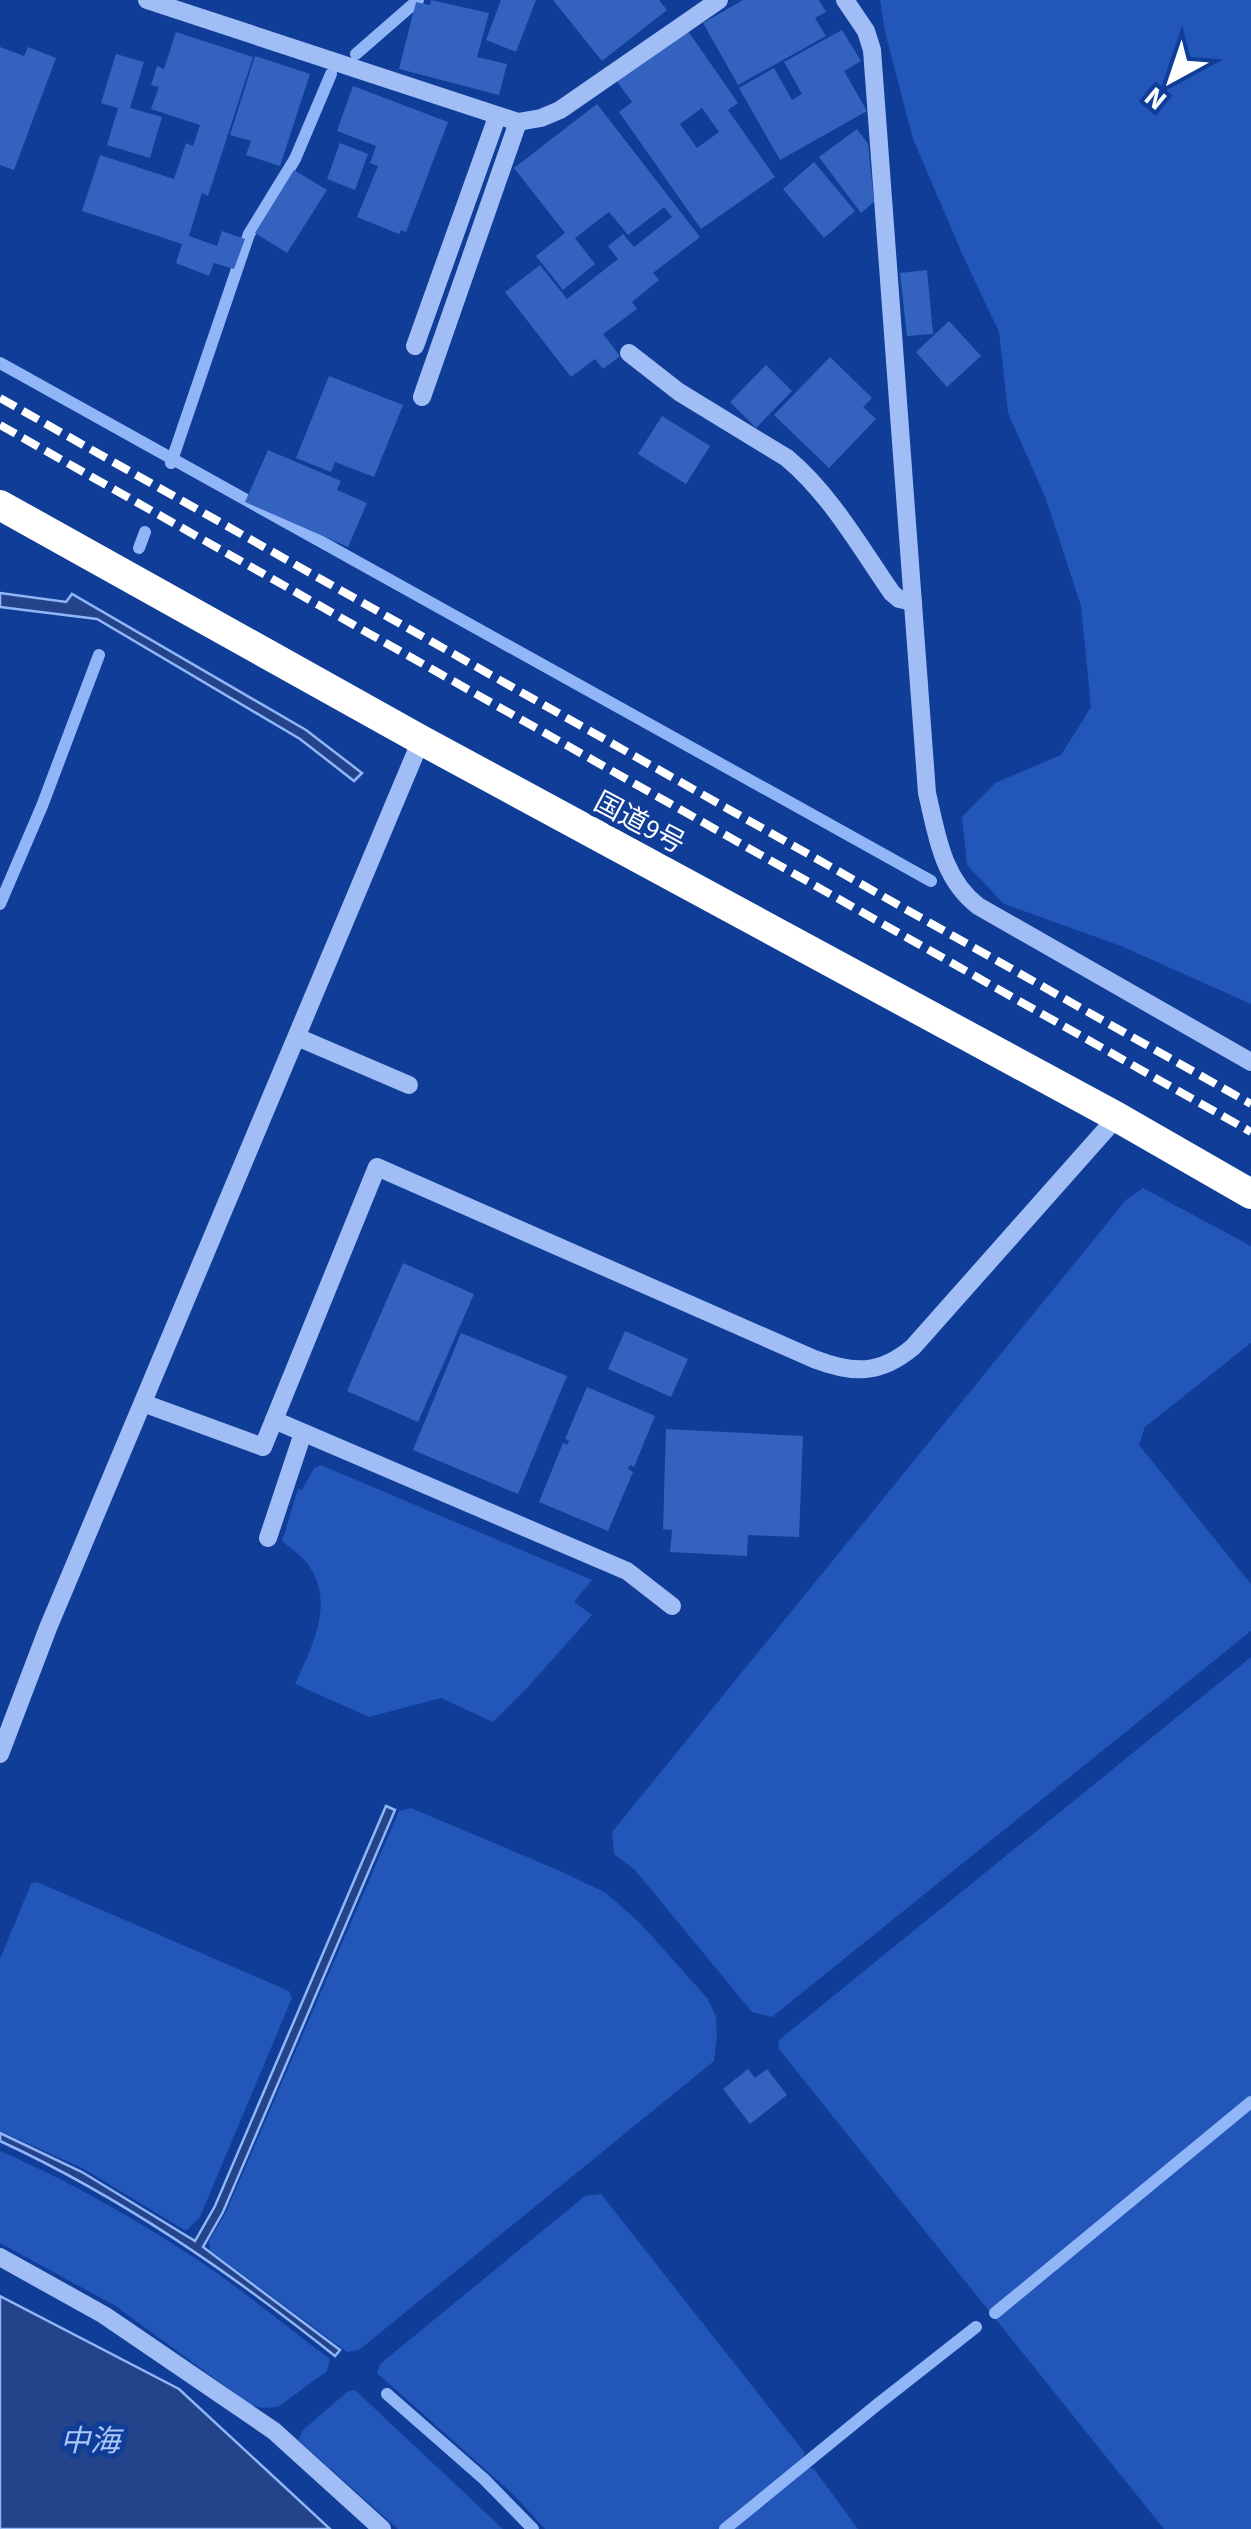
<svg xmlns="http://www.w3.org/2000/svg" width="1251" height="2529" viewBox="0 0 1251 2529" font-family="'Source Sans 3','Noto Sans JP',sans-serif">
  <style>
    .green { fill: #2256b8 }
    .water { fill: #23448a; stroke: #91b6f8; stroke-width: 2.5 }
    .lines { fill: none; stroke-linecap: round; stroke-linejoin: round }
    .stream { stroke: #91b6f8; stroke-width: 12 }
    .building { fill: #3463bf; fill-rule: evenodd }
    .minor { stroke: #a0bdf5; stroke-width: 18 }
    .highway { stroke: #fff; stroke-width: 30 }
    .rail { stroke: #fff; stroke-width: 8; stroke-dasharray: 18 8; stroke-linecap: butt }
    .labels { text-anchor: middle; stroke-width: 10; stroke-linejoin: round; paint-order: stroke }
    .street-label { font-size: 28px; fill: #fff; stroke: #0f3d98 }
    .water-label { font-size: 30px; font-style: italic; fill: #acc8fb; stroke: #0f3d98 }
  </style>
  <rect width="100%" height="100%" fill="#0f3d98"/>
  <g class="green">
    <path d="M880,0H1251V1004L1121,946L1004,904L967,865L962,817L995,783L1061,755L1091,707L1081,606L1046,499L1008,413L999,332L964,258L913,139L885,32Z"/>
    <path d="M1143,1188L1251,1246V1343L1145,1427L1139,1445L1251,1584V1631L772,2017L752,2012L635,1870L614,1854L612,1832L1126,1200Z"/>
    <path d="M321,1465L592,1580L574,1602L592,1615L528,1687L493,1722L441,1698L369,1717L295,1684C312,1647 337,1600 306,1562C300,1554 290,1548 282,1541L298,1489L302,1490L314,1468Z"/>
    <path d="M1251,1657V2529H1164L778,2048L779,2040Z"/>
    <path d="M411,1808L558,1870L606,1893L640,1923L708,1999L716,2017L717,2035L714,2061L359,2350L347,2352L210,2250L209,2241L226,2212L399,1811Z"/>
    <path d="M37,1882L289,1991L292,1998L200,2217L186,2231L84,2169L0,2131V1959L31,1884Z"/>
    <path d="M0,2151C68,2180 139,2221 201,2262C245,2292 287,2327 330,2359L327,2371L278,2407L263,2408L251,2405L114,2305L0,2243Z"/>
    <path d="M601,2194L805,2453L800,2462L719,2529H545L515,2496L377,2373L380,2364L585,2196Z"/>
    <path d="M355,2390L503,2529H398L298,2440L303,2430L347,2392Z"/>
    <path d="M808,2467L814,2469L858,2529H732Z"/>
  </g>
  <g class="water">
    <path d="M0,593L66,602L72,594L306,730L362,773L354,781L300,739L97,619L0,607Z"/>
    <path d="M386,1806L395,1810L223,2212L203,2247L340,2350L335,2356C231,2273 121,2197 0,2141V2133L82,2172L195,2241L215,2206Z"/>
    <path d="M0,2296L179,2389L330,2529H0Z"/>
  </g>
  <g class="lines">
    <g class="stream">
      <path d="M356,54L418,0"/>
      <path d="M0,363L931,881"/>
      <path d="M171,463L249,234L295,159L331,74"/>
      <path d="M139,548L145,532"/>
      <path d="M0,904L42,806L99,655"/>
      <path d="M995,2313L1251,2102"/>
      <path d="M387,2394L484,2479L533,2529"/>
      <path d="M725,2529L878,2404L976,2327"/>
    </g>
  </g>
  <g class="building">
    <path d="M431,0L489,13L477,57L507,64L499,95L399,69L416,2L430,5Z"/>
    <path d="M501,0H536L516,52L486,40Z"/>
    <path d="M553,0H659L667,10L602,61Z"/>
    <path d="M743,0H819L826,12L815,18L826,36L738,85L703,23Z"/>
    <path d="M842,30L861,61L844,71L867,111L780,160L739,88L774,68L792,100L802,94L784,62Z"/>
    <path d="M688,31L738,103L728,110L775,177L701,229L619,112L632,102L616,80ZM702,108L719,132L697,148L680,124Z"/>
    <path d="M176,32L253,57L208,196L202,193L189,236L217,246L222,231L245,239L234,269L214,263L209,276L176,263L182,244L82,211L100,155L174,179L186,143L193,146L200,125L151,109L159,87L151,85L157,66L164,69Z"/>
    <path d="M0,47L24,56L28,47L56,58L14,170L0,165Z"/>
    <path d="M116,54L144,62L130,108L162,117L150,158L107,145L118,108L101,103Z"/>
    <path d="M255,56L310,74L280,166L246,155L251,141L230,135Z"/>
    <path d="M353,86L448,122L406,232L401,230L399,234L357,217L378,166L370,163L376,146L337,131Z"/>
    <path d="M597,104L700,237L653,273L659,280L632,302L637,309L603,334L620,356L603,369L595,359L571,377L505,292L540,265L567,299L618,259L608,246L623,234L634,247L672,217L664,207L628,235L609,212L575,238L595,264L563,290L536,256L565,233L514,168Z"/>
    <path d="M857,129L868,144L874,202L861,213L819,157Z"/>
    <path d="M340,143L368,154L355,190L327,179Z"/>
    <path d="M814,162L855,211L824,238L783,189Z"/>
    <path d="M294,170L327,190L287,253L255,233Z"/>
    <path d="M927,270L933,334L907,336L900,273Z"/>
    <path d="M949,321L981,356L947,387L916,352Z"/>
    <path d="M830,357L872,398L863,407L876,419L829,468L774,415Z"/>
    <path d="M766,365L792,391L756,428L730,402Z"/>
    <path d="M329,376L403,405L374,477L335,462L331,472L296,458Z"/>
    <path d="M662,416L710,446L686,484L638,454Z"/>
    <path d="M268,450L341,481L337,490L367,503L348,547L245,502Z"/>
    <path d="M403,1263L474,1294L418,1422L347,1391Z"/>
    <path d="M625,1331L688,1359L671,1397L608,1369Z"/>
    <path d="M461,1333L567,1376L518,1494L413,1450Z"/>
    <path d="M587,1387L655,1416L634,1467L630,1465L628,1469L633,1472L608,1531L539,1502L563,1443L567,1445L569,1440L565,1439Z"/>
    <path d="M666,1429L803,1436L799,1537L748,1535L747,1556L670,1552L672,1530L663,1529Z"/>
    <path d="M748,2069L755,2078L767,2069L787,2095L750,2124L723,2089Z"/>
  </g>
  <g class="lines">
    <g class="minor">
      <path d="M147,0L518,122L541,118L560,110L719,0"/>
      <path d="M845,0L866,31L872,50L927,793C937,835 942,878 978,906L1251,1062"/>
      <path d="M415,346L497,117"/>
      <path d="M629,353L679,392L787,458C831,495 860,547 892,593L899,599L913,602"/>
      <path d="M422,397L518,122"/>
      <path d="M297,1037L409,1085"/>
      <path d="M143,1403L263,1447L377,1167L814,1359C853,1374 880,1375 913,1347L1117,1117"/>
      <path d="M274,1420L627,1571L672,1606"/>
      <path d="M268,1538L303,1433"/>
      <path d="M0,1754L48,1628L421,740"/>
      <path d="M0,2257L104,2315L274,2431L382,2529"/>
    </g>
    <path class="highway" d="M0,505L421,740L1117,1117L1251,1194"/>
    <g class="rail">
      <path d="M0,398L1251,1104"/>
      <path d="M0,425L1251,1132"/>
    </g>
  </g>
  <g class="labels">
    <g class="street-label">
      <text transform="translate(640 822) rotate(28)" y="10">国道9号</text>
    </g>
    <g class="water-label">
      <text x="90" y="2451">中海</text>
    </g>
  </g>
  <g transform="translate(1171 80) rotate(220)" stroke="#0f3d98" stroke-width="8" paint-order="stroke">
  <path d="M0-8L18 38L0 25L-18 38Z" fill="#ffffff"/>
  <text y="-15" font-size="28" font-weight="bold" text-anchor="middle" fill="#ffffff">N</text>
  </g>
</svg>
